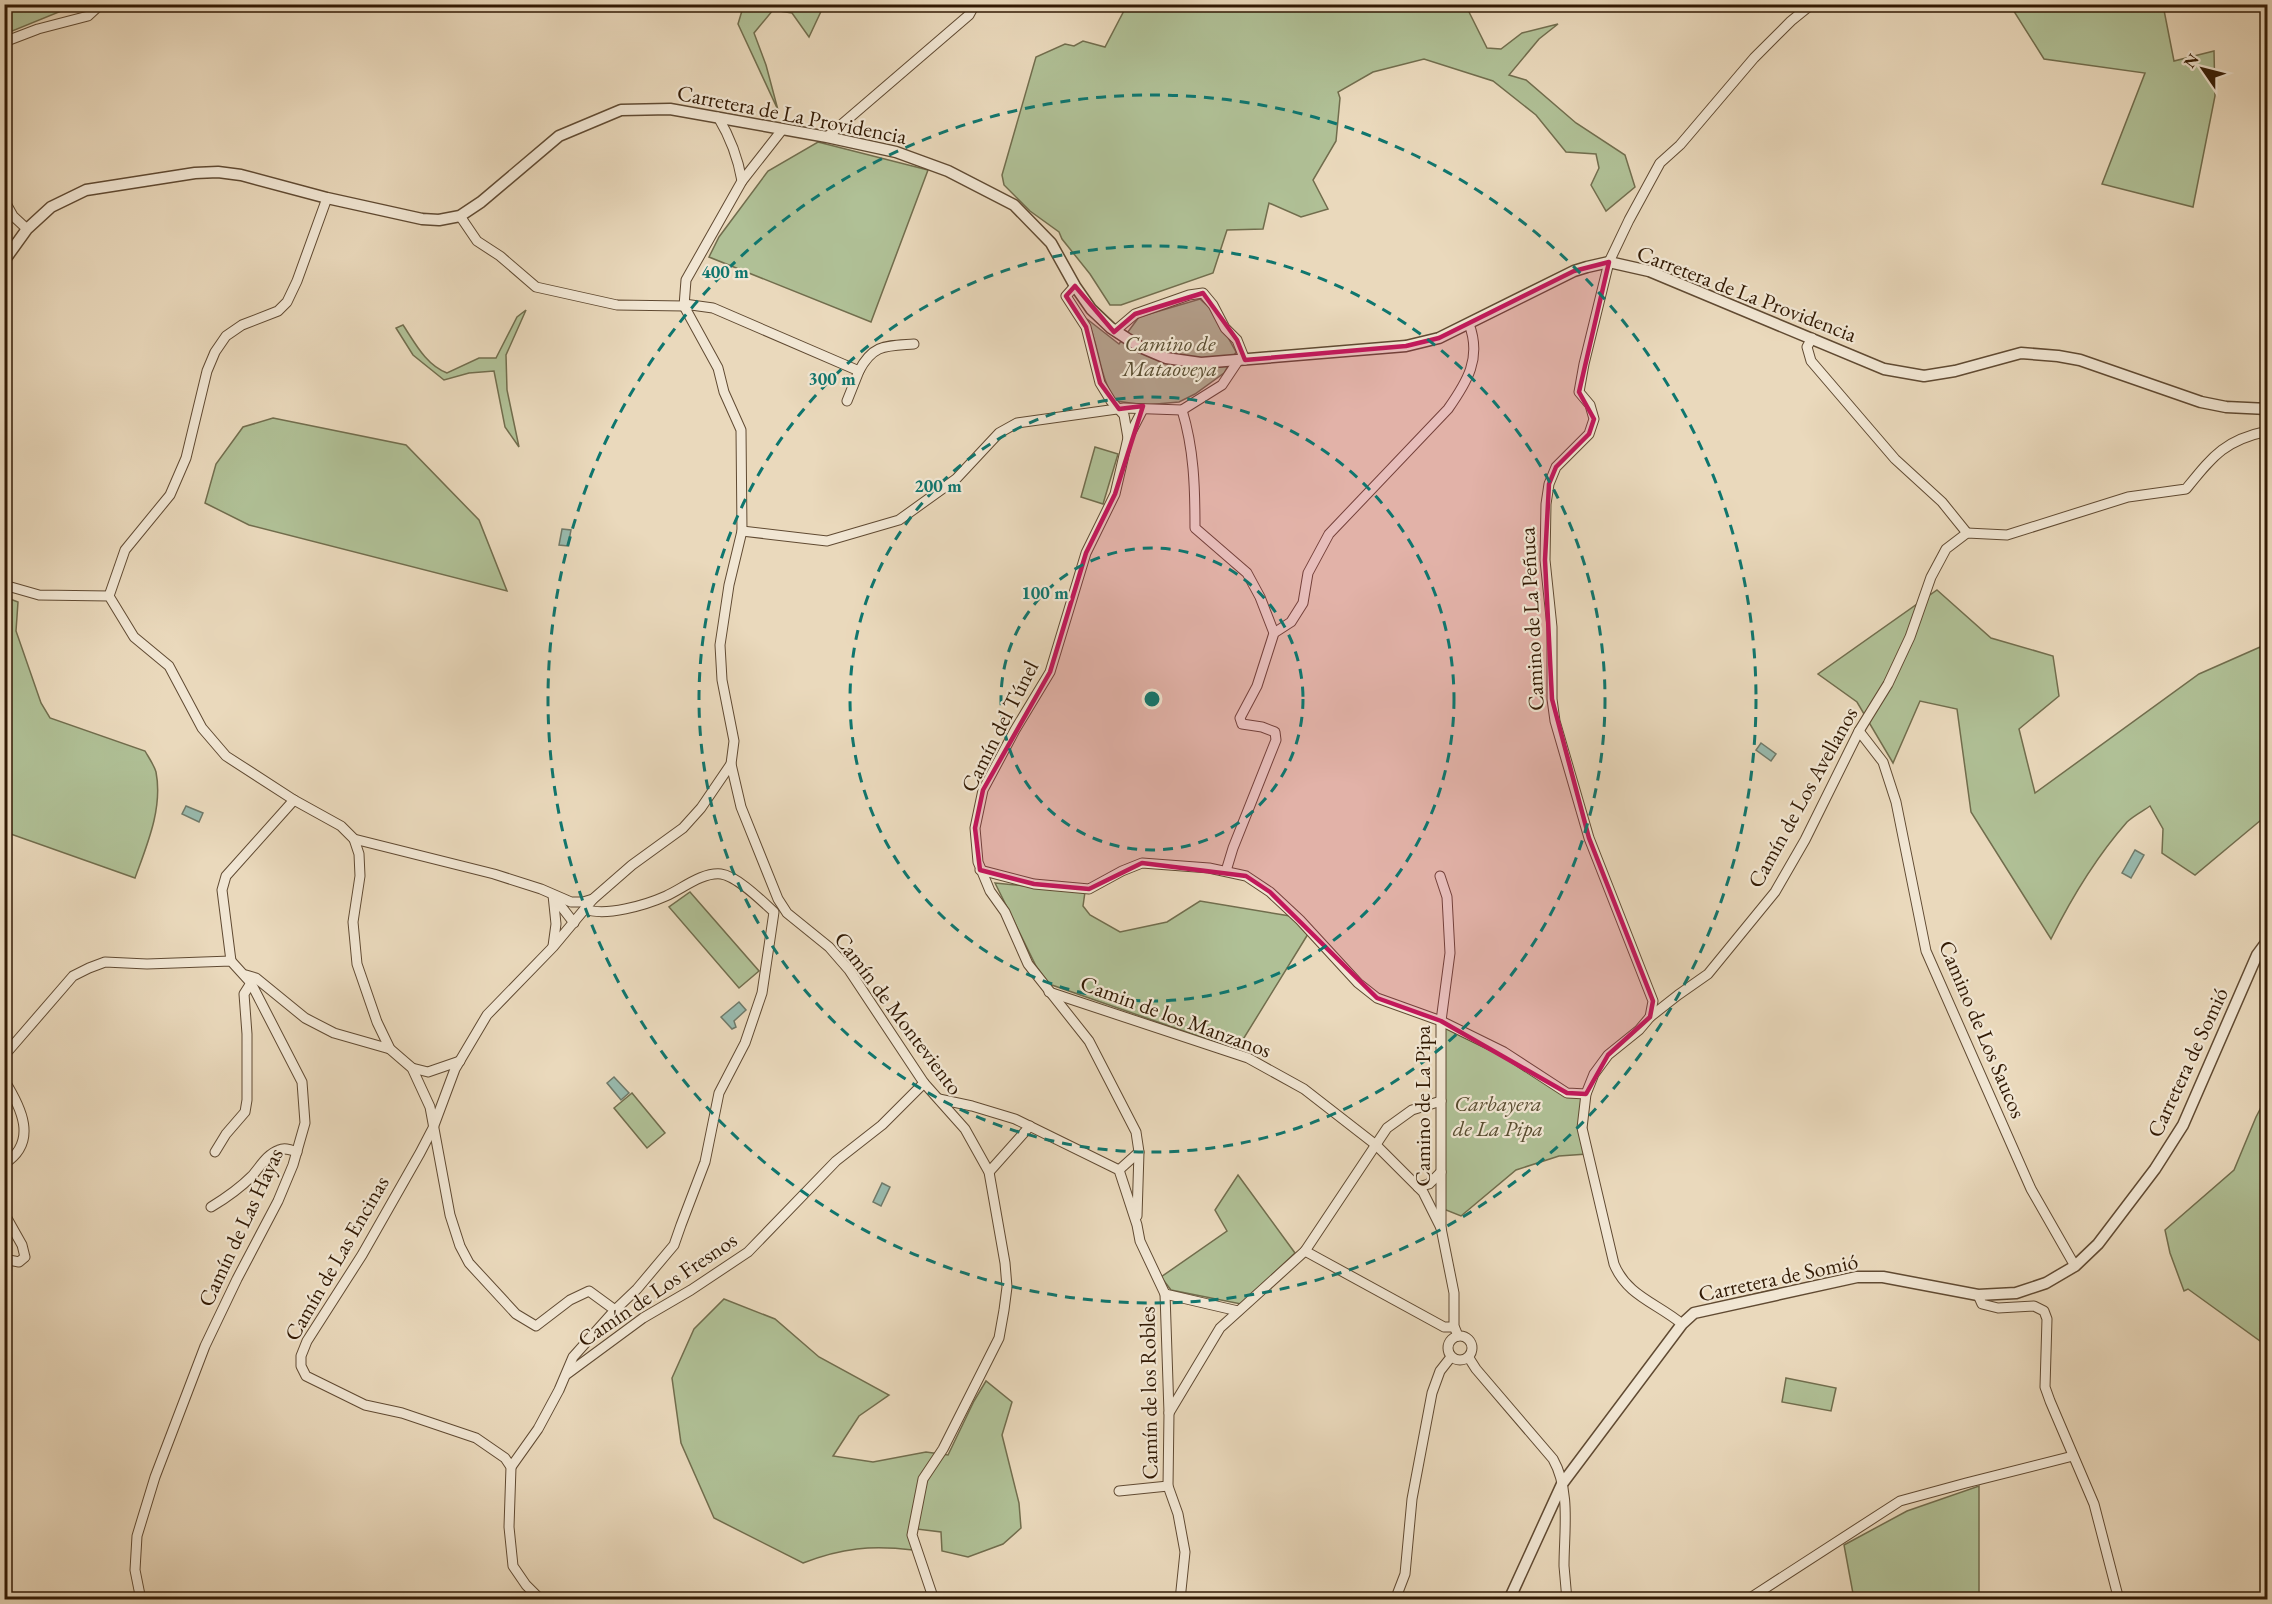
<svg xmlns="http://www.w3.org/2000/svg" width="2272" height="1604" viewBox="0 0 2272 1604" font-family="'EB Garamond',serif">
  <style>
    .green { fill: #b0c096; stroke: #716d4d; stroke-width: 1.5 }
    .water { fill: #98baae; stroke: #6f7a6a; stroke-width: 1.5 }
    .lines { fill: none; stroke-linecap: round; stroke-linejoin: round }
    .minor-casing { stroke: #604a32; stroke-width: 11 }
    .tertiary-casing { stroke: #604a32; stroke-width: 13 }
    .minor { stroke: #f1e6d3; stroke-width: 9 }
    .tertiary { stroke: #f1e6d3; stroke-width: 10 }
    .marked { fill: #c2185b; fill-opacity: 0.2; stroke: #c2185b; stroke-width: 4.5; stroke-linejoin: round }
    .ring { fill: none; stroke: #0f766e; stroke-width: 3; stroke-dasharray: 10 8 }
    .labels { text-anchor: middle; stroke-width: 4.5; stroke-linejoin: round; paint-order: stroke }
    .street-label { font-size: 22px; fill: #321a04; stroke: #f1e6d3 }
    .park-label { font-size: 22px; font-style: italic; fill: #584c30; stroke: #f1e6d3 }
    .centre { fill: #0f766e; stroke: #f1e6d3; stroke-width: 3 }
    .ring-label { font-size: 18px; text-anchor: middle; font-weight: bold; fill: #0f766e; stroke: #f1e6d3; stroke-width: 4.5; stroke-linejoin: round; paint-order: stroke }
  </style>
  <rect width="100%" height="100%" fill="#ead9bc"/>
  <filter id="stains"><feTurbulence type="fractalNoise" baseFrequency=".00333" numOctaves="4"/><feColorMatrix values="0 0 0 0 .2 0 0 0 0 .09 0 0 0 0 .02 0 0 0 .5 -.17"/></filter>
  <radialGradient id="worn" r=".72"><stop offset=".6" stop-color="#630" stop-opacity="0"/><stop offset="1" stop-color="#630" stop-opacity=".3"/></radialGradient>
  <g class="green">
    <path d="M5,4H76V5L5,34Z"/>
    <path d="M744,4L824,5L809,37L792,13L773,10L754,33L766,65L778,110L738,24Z"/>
    <path d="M1465,4L1487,48L1501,49L1522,33L1558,24L1539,39L1509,75L1526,80L1576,123L1625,155L1635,187L1606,211L1591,185L1599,168L1596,154L1566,152L1536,115L1493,81L1424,59L1373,72L1338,92L1340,98L1336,141L1313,180L1328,209L1301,217L1269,203L1263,229L1227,230L1213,273L1121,305H1110L1090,274L1062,239L1059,232L1030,211L1004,185L1002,175L1036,57L1065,44L1074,46L1083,41L1105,47L1127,5Z"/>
    <path d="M2010,5H2163L2174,61L2214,51L2215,96L2193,207L2102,184L2145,73L2044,59Z"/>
    <path d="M818,142L928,170L871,322L709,257L719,237L768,171Z"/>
    <path d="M1200,299L1214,312L1236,352L1224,373L1195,394L1179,402L1145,405L1116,401C1098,376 1100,346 1087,319L1119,344L1139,317Z"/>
    <path d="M526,310L506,355L507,390L519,447L505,427L494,371L469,373L444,380L413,355L396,328L403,325C415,343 426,365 447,373L479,358H496L517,317Z"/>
    <path d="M273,418L406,445L479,520L507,591L249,525L205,503L216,464L243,427Z"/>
    <path d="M1095,447L1118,454L1103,504L1081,497Z"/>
    <path d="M1937,590L1991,638L2053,656L2059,696L2019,729L2035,793L2199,674L2267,644V815L2195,875L2162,853L2163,829L2150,806C2143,811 2133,816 2127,822C2097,856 2071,899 2051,939L1971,812L1957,709L1920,701L1893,763L1857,702L1818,674Z"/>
    <path d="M5,597L18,602L16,631L41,703L50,718L145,751C149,758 154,765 156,772C163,808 147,845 135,878L5,832Z"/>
    <path d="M995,883L1085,892L1083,906L1090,915L1120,932L1167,922L1200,901L1290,916L1308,934L1239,1046L1218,1043L1049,984L1036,966Z"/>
    <path d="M690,892L759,971L739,988L669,907Z"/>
    <path d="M1441,1021L1567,1093L1586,1094L1587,1154L1559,1156L1516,1170L1461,1216L1441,1208Z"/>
    <path d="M632,1093L665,1133L647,1148L614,1108Z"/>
    <path d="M2267,1096V1346L2188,1289L2184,1291L2170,1253L2165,1230L2234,1170L2256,1117Z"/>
    <path d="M1238,1175L1295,1253L1241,1304L1171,1290L1161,1277L1227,1231L1215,1210Z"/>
    <path d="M724,1299L775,1319L819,1357L889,1395L859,1416L833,1456L873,1462L926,1452L948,1455L974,1401L986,1381L1012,1402L1002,1435L1019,1503L1021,1528L1003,1544L968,1557L942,1551L941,1532L917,1529L913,1550C871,1545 842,1548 803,1563L714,1518L681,1443L672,1378L694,1329Z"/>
    <path d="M1786,1378L1836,1388L1831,1411L1782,1402Z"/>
    <path d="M1979,1486V1599H1854L1844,1545L1907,1511Z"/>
  </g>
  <g class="water">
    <path d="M562,529L571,530L568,546L559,545Z"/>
    <path d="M1761,743L1776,754L1771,761L1756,750Z"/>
    <path d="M186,806L203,813L199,822L182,814Z"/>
    <path d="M2135,850L2144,855L2131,878L2122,873Z"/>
    <path d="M739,1002L746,1010L734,1021L736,1027L732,1029L721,1017Z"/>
    <path d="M614,1077L629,1093L621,1100L607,1083Z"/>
    <path d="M882,1183L890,1187L881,1206L873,1202Z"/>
  </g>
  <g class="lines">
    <g class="minor-casing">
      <g id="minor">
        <path d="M4,42L38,29L88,16L101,4"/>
        <path d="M718,117C730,137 738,158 742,181"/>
        <path d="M782,130L742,181L686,280L684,306L718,368L724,392L741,430L742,531L729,585L720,645L722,680L734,741L731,764L741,807L778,899L787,913L829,947L849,970L924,1083L965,1129L989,1172L1005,1263L1007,1287L1004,1310L999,1338L943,1449L923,1479L912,1535L934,1600"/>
        <path d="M827,137L969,15L975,4"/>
        <path d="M4,200L13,216L27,229"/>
        <path d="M460,216L477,241L500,256L536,287L617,305L684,306"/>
        <path d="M1075,286L1066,296L1086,327L1100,383L1111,401L1124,415L1128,438"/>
        <path d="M684,304L713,308L859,371L847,401"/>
        <path d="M1115,331L1135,314L1189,295L1203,293L1213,305L1225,328L1237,340L1245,360"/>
        <path d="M1812,338L1807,347L1811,361L1895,459L1942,502L1967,533"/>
        <path d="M859,371C873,344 886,346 914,344"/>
        <path d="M1182,410C1194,449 1195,487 1195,528L1247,573L1260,597L1274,633"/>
        <path d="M742,531L827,541L899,520L956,479L999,433L1017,423L1124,408L1182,410L1222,385L1238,361"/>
        <path d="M4,585L39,595L109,596L134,637L169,666L202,728L226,756L294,800L341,826L354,839L494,874L541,889L571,902H583L593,899"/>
        <path d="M109,596L125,550L170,495L186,458L207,371L215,352L226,336L242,325L278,311L287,302L297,281L327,198"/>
        <path d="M1859,731L1883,762L1896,802L1926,951L2031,1189L2075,1266"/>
        <path d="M354,839L359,854L360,876L353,922L357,964L377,1022L390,1049L412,1068L430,1107L450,1215L460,1246L469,1263L516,1314L536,1326L570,1300L589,1291L615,1310L573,1357L559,1390L538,1429L511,1467"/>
        <path d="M980,870L1034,884L1089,889L1122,871L1142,863L1209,868L1246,876L1270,892L1300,920L1358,983L1377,998L1441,1021L1504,1052L1567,1093L1586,1094"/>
        <path d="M1226,871L1233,848L1276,740L1275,732L1262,727L1242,724L1240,718L1257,686L1274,633L1291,622L1303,603L1308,573L1329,534L1448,409C1467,382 1482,358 1469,324"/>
        <path d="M1440,876L1447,897L1450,953L1441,1021V1228L1454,1293V1326L1458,1336"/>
        <path d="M554,897L574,923"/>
        <path d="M585,909C605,917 646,905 666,896C682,889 702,872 721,874C737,876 762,901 774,912L762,993L745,1043L719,1093L705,1162L681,1225L674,1245L637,1289L615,1310"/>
        <path d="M553,946L556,924L553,895"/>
        <path d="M231,961L222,890L226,876L294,800"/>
        <path d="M246,975L256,978L305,1018L334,1033L390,1049"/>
        <path d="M1049,992L1248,1058L1304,1089L1376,1145L1423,1192L1441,1228"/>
        <path d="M1650,1017L1653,1001L1589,838L1555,721L1552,699V627L1545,560L1546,504L1549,484L1556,467L1589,434L1594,419L1590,405L1579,392L1584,364L1609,262L1629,220L1660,163L1680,145L1754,58L1791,21L1812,4"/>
        <path d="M4,1052L9,1050L73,976L89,968L105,962L147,964L231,961L251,983L302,1082L305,1123L293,1165L278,1201L237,1279L205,1346L155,1477L137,1536L135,1570L141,1600"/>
        <path d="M412,1068L428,1072L460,1061"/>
        <path d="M4,1080C21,1107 39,1142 4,1164"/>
        <path d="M939,1099L972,1106L1015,1119L1119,1170L1137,1225L1140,1241L1165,1294L1169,1413L1168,1486L1178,1514L1185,1552L1180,1600"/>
        <path d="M215,1152L226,1134L245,1112L247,1100V1034L244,994L251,983"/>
        <path d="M1119,1170L1139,1152L1136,1132L1089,1041L1028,964L1005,912L990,891L978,862L975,828L983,790L1015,730L1050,672L1086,553L1115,494L1128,438L1143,409"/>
        <path d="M989,1172L1030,1126"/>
        <path d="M1418,1187L1429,1184L1441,1172"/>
        <path d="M211,1207C226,1198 240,1188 252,1176C260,1167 267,1154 279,1150C285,1147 291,1150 297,1152"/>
        <path d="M4,1213L22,1245L25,1257L19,1262L4,1259"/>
        <path d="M1137,1216L1139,1152"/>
        <path d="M1305,1251L1444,1327H1454"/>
        <path d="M1165,1294L1238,1311"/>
        <path d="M1978,1295L1982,1304L1998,1308L2034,1306L2044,1311L2047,1319L2045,1387L2050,1401L2094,1504L2119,1600"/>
        <path d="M1682,1324C1657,1303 1627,1296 1614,1264L1582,1128L1586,1094L1594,1074L1608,1055L1639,1030L1650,1017L1678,995L1708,974L1775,892L1805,840L1859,731L1888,684L1910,637L1931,577L1946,549L1967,533L2007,535L2128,497L2186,489C2212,457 2224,440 2268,431"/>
        <circle cx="1460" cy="1348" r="12"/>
        <path d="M1469,1358L1476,1369L1553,1459C1571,1491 1564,1531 1564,1566C1565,1577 1566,1588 1567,1600"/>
        <path d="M567,1374L643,1318L691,1290L748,1252L836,1161L882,1125L924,1083"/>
        <path d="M1169,1413L1220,1328L1305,1251L1387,1128L1412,1110L1441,1101"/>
        <path d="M1119,1491L1168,1486"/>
        <path d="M541,1600L526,1585L513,1566L509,1527L511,1467L505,1458L476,1438L402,1413L365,1405L306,1376L301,1366V1356L307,1341L362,1255L420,1153L433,1128L455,1069L487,1015L553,947L593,899L632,865L683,828L701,808L731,764"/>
        <path d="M1395,1600L1405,1574L1412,1499L1432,1393L1440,1371L1451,1357"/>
        <path d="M1747,1600L1900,1501L1966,1483L2073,1456"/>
      </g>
    </g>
    <g class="tertiary-casing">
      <g id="tertiary">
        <path d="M4,261L27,229L51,207L86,190L195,173L218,172L241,175L327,198L422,219L439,220L460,216L481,202L559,136L621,110L670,109L827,137L896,152L948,171L1014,205L1051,243L1075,286L1091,309L1111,328L1140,347L1166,358L1201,363L1406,346L1439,338L1574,271L1587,267L1609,262L1649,271L1884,369L1924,376L1955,371L2021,353L2058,356L2080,360L2201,402L2226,407L2268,409"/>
        <path d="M1509,1600L1562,1484L1682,1324L1694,1313L1857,1277H1883L1978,1295L2016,1293L2046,1283L2075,1266L2098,1244L2155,1169L2183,1125L2257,955L2268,940"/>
      </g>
    </g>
    <use href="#minor" class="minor"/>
    <use href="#tertiary" class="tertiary"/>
  </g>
  <path class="marked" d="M1609,262L1579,392L1594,419L1589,434L1556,467L1549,484L1545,560L1552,699L1589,838L1653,1001L1650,1017L1608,1055L1586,1094L1567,1093L1441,1021L1377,998L1270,892L1246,876L1142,863L1089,889L1034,884L980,870L975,828L983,790L1050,672L1086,553L1115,494L1143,406L1119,409L1100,383L1086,327L1066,296L1075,286L1114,332L1135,314L1203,293L1237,340L1245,360L1406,346L1439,338L1574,271Z"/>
  <g class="ring">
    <circle cx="1152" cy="699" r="151"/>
    <circle cx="1152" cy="699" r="302"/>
    <circle cx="1152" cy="699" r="453"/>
    <circle cx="1152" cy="699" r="604"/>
  </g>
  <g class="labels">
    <g class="street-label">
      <text transform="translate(792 114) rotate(11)" y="8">Carretera de La Providencia</text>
      <text transform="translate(1747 293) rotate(21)" y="8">Carretera de La Providencia</text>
      <text transform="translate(1531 619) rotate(-93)" y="8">Camino de La Peñuca</text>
      <text transform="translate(999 726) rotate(-63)" y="8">Camín del Túnel</text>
      <text transform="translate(1802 797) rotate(-61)" y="8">Camín de Los Avellanos</text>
      <text transform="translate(899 1013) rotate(53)" y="8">Camín de Monteviento</text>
      <text transform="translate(1176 1016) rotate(20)" y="8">Camin de los Manzanos</text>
      <text transform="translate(1983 1029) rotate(67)" y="8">Camino de Los Saucos</text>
      <text transform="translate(2187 1062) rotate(-65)" y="8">Carretera de Somió</text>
      <text transform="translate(1422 1106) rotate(-90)" y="8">Camino de La Pipa</text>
      <text transform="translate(240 1227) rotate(-65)" y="8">Camín de Las Hayas</text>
      <text transform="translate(336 1258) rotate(-60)" y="8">Camín de Las Encinas</text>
      <text transform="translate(1778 1277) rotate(-12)" y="8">Carretera de Somió</text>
      <text transform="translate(657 1289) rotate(-34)" y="8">Camín de Los Fresnos</text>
      <text transform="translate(1148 1393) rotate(-91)" y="8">Camín de los Robles</text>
    </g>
    <g class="park-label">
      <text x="1170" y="351">Camino de<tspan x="1170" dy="25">Mataoveya</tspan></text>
      <text x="1498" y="1111">Carbayera<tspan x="1498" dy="25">de La Pipa</tspan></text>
    </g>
  </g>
  <circle cx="1152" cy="699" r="9" class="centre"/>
  <g class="ring-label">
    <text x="725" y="278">400 m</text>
    <text x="832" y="385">300 m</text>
    <text x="938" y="492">200 m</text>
    <text x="1045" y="599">100 m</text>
  </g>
  <rect width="2272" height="1604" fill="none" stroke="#ead9bc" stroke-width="24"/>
  <rect x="6" y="6" width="2260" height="1592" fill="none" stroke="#321a04" stroke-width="3"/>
  <rect x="12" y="12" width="2248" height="1580" fill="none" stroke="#321a04" stroke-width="1.5"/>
  <g transform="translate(2203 69) rotate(305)" stroke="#f1e6d3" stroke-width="4.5" paint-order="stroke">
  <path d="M0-4.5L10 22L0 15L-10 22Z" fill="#321a04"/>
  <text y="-9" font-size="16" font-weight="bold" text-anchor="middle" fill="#321a04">N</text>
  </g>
  <rect width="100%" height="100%" filter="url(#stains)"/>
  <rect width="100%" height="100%" fill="url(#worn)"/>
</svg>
